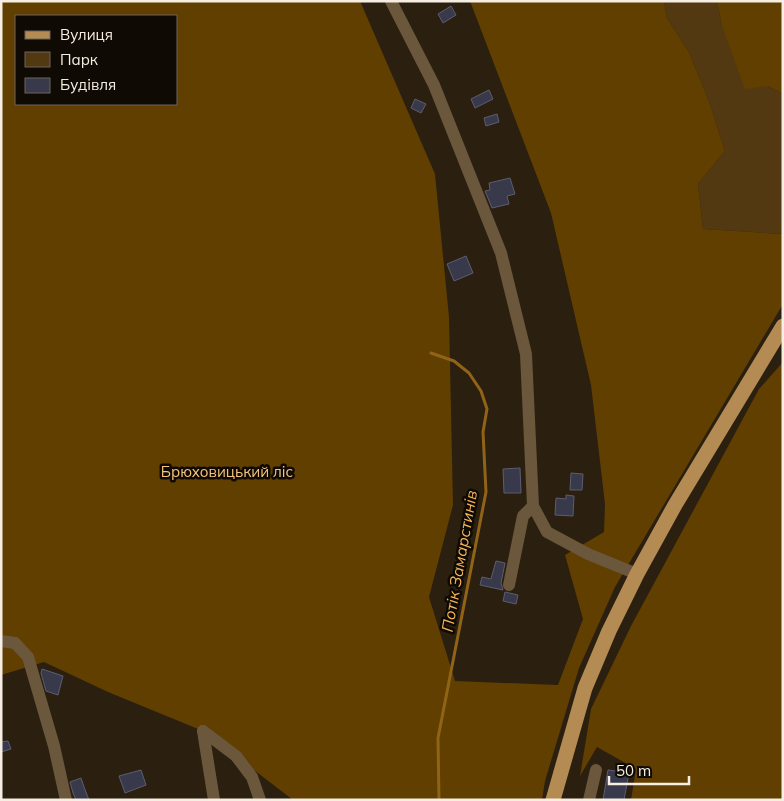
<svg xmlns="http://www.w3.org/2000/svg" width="784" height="801" viewBox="0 0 784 801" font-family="Mulish,sans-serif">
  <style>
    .green { fill: #523912 }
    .forest { fill: #603f01; fill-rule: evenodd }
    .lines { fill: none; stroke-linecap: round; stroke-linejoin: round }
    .stream { stroke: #906317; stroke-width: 3 }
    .building { fill: #39394c; stroke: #5d5d71 }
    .minor { stroke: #6a573c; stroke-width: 12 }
    .major { stroke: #b38b53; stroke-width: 15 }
    .labels { text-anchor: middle; stroke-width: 5; stroke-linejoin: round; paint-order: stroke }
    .park-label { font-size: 15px; fill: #f9c57e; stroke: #0f0a04 }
    .water-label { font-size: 16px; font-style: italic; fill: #f7b657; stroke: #0f0a04 }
  </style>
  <rect width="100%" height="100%" fill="#2b1f0f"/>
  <path class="green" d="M664,1H717L722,26L768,86L783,94V234L703,229L698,184L725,151L710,104L689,52L667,18Z"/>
  <g class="forest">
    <path d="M1,1H360L435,174L449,317L453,505L429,597L455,681L558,685L583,619L565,555L604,532L605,504L591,385L551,213L470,1H664L667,18L689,52L710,104L725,151L698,184L703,229L783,234V304L615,587L579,668L545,781L542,800H293L203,731L108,692L44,662L1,675ZM16,16H176V104H16Z"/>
    <path d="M717,1H783V94L768,86L745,89L722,26Z"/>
    <path d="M783,362V800H631L636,769L597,747L580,776L591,709L631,626L759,389Z"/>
  </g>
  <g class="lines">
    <path class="stream" d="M431,353L454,361L469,373L481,391L487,409L483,432L486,492L438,738L439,800"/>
  </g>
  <g class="building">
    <path d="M451,6L456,15L443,23L438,14Z"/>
    <path d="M489,90L493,99L475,108L471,99Z"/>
    <path d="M415,99L426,104L421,113L411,108Z"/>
    <path d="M497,114L499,122L486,126L484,118Z"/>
    <path d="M510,178L515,194L507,196L509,204L492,208L485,191L490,190L489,183Z"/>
    <path d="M466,256L473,273L454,281L447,264Z"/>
    <path d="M520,468L521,493H504L503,469Z"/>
    <path d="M571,473L583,474L582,490H570Z"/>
    <path d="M566,495L574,496L573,516L555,515L556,498L566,499Z"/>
    <path d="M496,561L505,563L501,583L503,590L480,585L482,577L491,579Z"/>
    <path d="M505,592L518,595L516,604L503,601Z"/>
    <path d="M42,669L63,676L58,695L46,691L41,673Z"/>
    <path d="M8,741L11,749L1,752V742Z"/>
    <path d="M141,770L146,785L125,793L119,776Z"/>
    <path d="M608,770L629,773L624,800H603Z"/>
    <path d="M81,778L84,787L89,800H76L73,793L70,782Z"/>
  </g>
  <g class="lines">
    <g class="minor">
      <path d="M391,1L434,85L501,253L526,354L533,506L547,532L588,554L637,574"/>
      <path d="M509,585L523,516L533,506"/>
      <path d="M1,641L15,643L28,657L54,746L66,800"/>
      <path d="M203,731L236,756L252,777L260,800"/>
      <path d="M203,731L214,800"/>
      <path d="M589,800L596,770"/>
    </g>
    <path class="major" d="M553,800L585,688L609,631L637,574L675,505L783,326"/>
  </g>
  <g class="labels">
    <g class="park-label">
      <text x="227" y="477">Брюховицький ліс</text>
    </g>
    <g class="water-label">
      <text transform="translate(459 561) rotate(-80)" y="6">Потік Замарстинів</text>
    </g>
  </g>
  <rect width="784" height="801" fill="none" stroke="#f6eee3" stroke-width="5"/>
  <rect x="15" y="15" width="162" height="90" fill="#0f0a04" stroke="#6b655d"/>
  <rect x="25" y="31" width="25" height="8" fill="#b38b53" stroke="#6b655d"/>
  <text x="60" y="40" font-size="15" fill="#f6eee3">Вулиця</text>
  <rect x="25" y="52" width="25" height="15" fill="#523912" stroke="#6b655d"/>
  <text x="60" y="65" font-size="15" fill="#f6eee3">Парк</text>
  <rect x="25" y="78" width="25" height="15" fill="#39394c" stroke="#6b655d"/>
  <text x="60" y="90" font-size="15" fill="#f6eee3">Будівля</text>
  <path d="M609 776v8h80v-8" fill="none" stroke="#f6eee3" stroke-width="2.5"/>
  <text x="616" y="776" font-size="15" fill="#f6eee3" stroke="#0f0a04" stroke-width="4" paint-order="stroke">50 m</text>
</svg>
